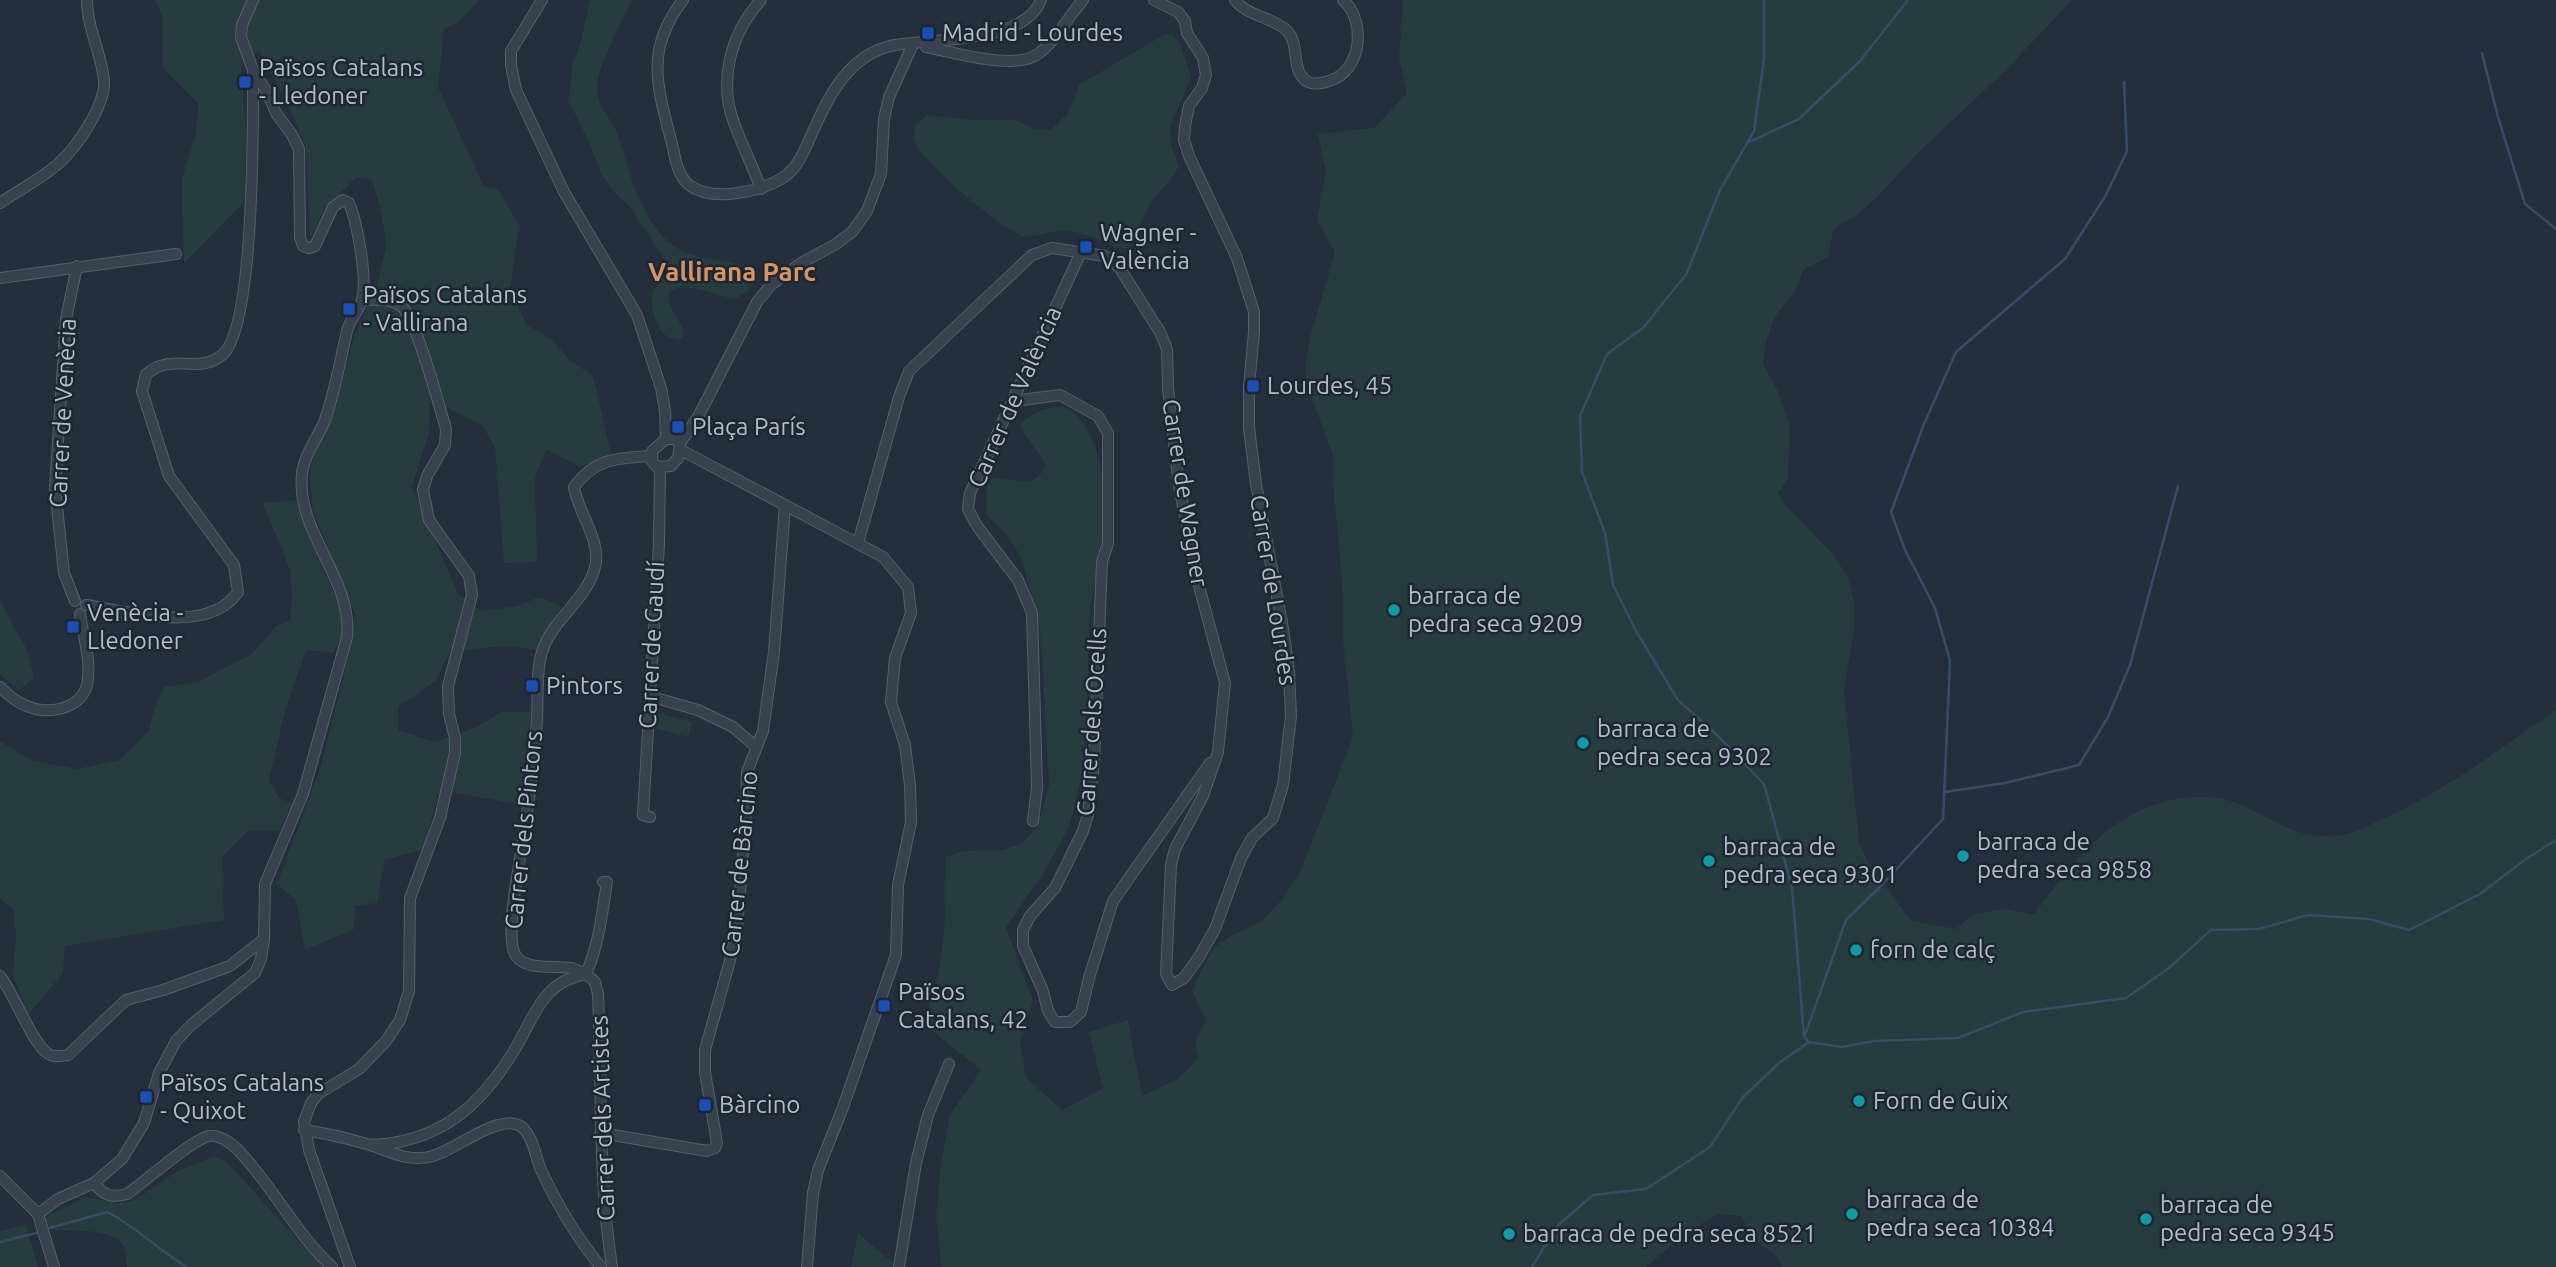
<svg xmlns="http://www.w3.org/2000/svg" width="2556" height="1267" viewBox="0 0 2556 1267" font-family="Ubuntu,sans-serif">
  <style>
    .green { fill: #263c3f }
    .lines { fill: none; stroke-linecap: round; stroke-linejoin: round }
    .stream { stroke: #394c67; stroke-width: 2.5 }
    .street-casing { stroke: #565f6c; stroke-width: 12 }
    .street { stroke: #38414e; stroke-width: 10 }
    .transit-dot { fill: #1a4fb4; stroke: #1d2633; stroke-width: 2.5 }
    .culture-dot { fill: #0f9aa8; stroke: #1d2633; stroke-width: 2.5 }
    .labels { text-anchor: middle; stroke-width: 5; stroke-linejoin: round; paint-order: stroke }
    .poi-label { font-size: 24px; fill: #b4bcc9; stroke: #1d2633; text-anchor: start }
    .street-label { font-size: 24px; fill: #b4bcc9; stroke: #1d2633 }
    .neighbourhood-label { font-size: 26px; font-weight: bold; fill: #d59563; stroke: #1d2633 }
  </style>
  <rect width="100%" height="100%" fill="#242f3e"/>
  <g class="green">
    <path d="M155,0H479L460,21L444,29L438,87L484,187L498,189L519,226L510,290L527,325L551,339L570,360L593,376L611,454L580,467L546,449L535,478L537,562L504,563L495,447L482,425L430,399L429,432L412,487L458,594L482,611L517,606L539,597L562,607L538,650L504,646L450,651L437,680L398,707V730L435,742L477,727L501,712H531L522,805L451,792L438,795L423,850L384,860L377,903L355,906L354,929L305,950L296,900L277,884L320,769L345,671L355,614L314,514L309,476L315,452L332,417L355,334L376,290L386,247L382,214L372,180L357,177L326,206L310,238L306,147L287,103L259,51L241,66L246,131L244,202L184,263L182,178L195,138L199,104L163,68L162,14Z"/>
    <path d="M590,0H633C625,13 600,65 598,79C594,110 611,113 619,138C631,176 640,221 674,246C699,264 731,256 756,272C757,285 745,293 735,299C722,297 656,269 671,308C676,320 684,323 683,337L679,340C677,339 670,338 668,337C655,330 648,302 654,289C657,282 664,277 670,272L668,265L630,207L613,191L602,175L589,142L569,101L572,67L581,41Z"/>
    <path d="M1403,0H2072L2006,70L1919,152L1879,195L1858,214L1833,230L1828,257L1803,270L1798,286L1774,318L1765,346L1763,364L1777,390L1790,425L1788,479L1778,493L1788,508L1831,552L1847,575L1854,601V629L1844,689L1859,844L1870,866L1911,921L1956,929L1973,914L2007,909L2034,915C2074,860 2112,808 2184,798C2200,796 2216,796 2231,801C2268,815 2295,840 2335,836C2349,835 2363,828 2376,822C2441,794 2498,750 2556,710V1267H1782C1778,1251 1763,1250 1753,1238C1748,1231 1746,1223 1741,1216L1718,1214L1686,1233L1646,1267H941L937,1217L940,1168L950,1115L981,1070L925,1025C930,999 939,976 942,950C946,919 945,888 946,857L963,851L1003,850L1022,843L1037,828L1049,786L1041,634L1022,559L1008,536L986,514L987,486L993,478C1012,478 1039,492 1045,463L1022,430L1021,423C1035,411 1047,406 1065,407L1077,415L1088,430L1099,459L1105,494L1103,541L1090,607L1085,764L1069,827L1044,872L1006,927L1033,1001L1020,1040L1025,1077L1062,1110L1103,1089L1089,1032L1128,1020L1142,1096L1179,1078L1199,1058L1195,1042L1206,1020L1192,990L1212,950L1230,936L1261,922L1283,898L1301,870L1353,737L1343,639V593L1333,480V455L1306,382V362L1310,338L1335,252L1317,220L1326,172L1318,134L1374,128L1407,93L1399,58Z"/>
    <path d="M1165,34L1172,35L1180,43L1191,77L1170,128L1171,146L1179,166C1172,180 1159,190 1151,203C1141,217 1140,237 1127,248C1110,249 1095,236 1079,233C1054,228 1045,236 1023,237C993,221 930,170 913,140L916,125L927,115L971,120H1016L1031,128L1051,130L1069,112L1079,85Z"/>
    <path d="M297,500L308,535L342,612L341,638L333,653L306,650L285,711L269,780L279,798L292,803L279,831L249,830L222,857L224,920L65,946L63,973L28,1015L13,976L16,934L13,909L0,899V741L32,761L78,769L119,760L148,732L155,707L164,687L198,682L252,654L275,627L290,620L292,595L290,570L263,503Z"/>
    <path d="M0,601L27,650L34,678L19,690L0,675Z"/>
    <path d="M659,713L692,722L688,737L655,728Z"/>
    <path d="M214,1156L227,1162L322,1267H127C127,1260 127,1251 123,1245C111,1227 71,1232 52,1230L45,1219L50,1214L86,1197L120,1203L133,1201L178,1171Z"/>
    <path d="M26,1225L38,1267H0V1231Z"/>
    <path d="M858,1233L893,1263L892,1267H851Z"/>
  </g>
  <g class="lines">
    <g class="stream">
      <path d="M1764,0V59L1754,131L1720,190L1687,273L1643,328L1607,354L1580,416L1582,472L1605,533L1613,585L1636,631L1678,700L1717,735L1764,784L1792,887L1804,1037L1809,1042"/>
      <path d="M2482,53L2498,117L2525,204L2556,229"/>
      <path d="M1749,142L1799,119L1860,61L1908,0"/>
      <path d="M1945,792L2005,783L2079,765L2108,717L2130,665L2178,486"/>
      <path d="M1805,1035L1846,920L1879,888L1943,819L1950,661L1935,608L1905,550L1891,512L1924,424L1956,352L2065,259L2106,195L2127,151L2124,82"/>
      <path d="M1809,1042L1841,1047L1875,1041L1958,1038L2023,1012L2126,998L2169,968L2211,930L2259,929L2308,915L2369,919L2409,930L2480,894L2526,859L2556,840"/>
      <path d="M46,1229L107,1212C137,1227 159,1251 187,1267"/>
      <path d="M0,1242L40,1232"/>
      <path d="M1532,1267L1557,1226L1593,1195L1646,1189L1710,1147L1743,1097L1779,1063L1809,1042"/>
    </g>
    <g class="street-casing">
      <g id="street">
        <path d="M542,0L511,51V65L516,90L564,192L637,315L661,388L665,411L666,439"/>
        <path d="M683,0C645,49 657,86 671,140C675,155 676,173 688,184C710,203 762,192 784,177C797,168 804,152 810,138C828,98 847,54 895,45C934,38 1024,44 1041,0"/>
        <path d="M761,0C731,33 718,80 734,123C742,145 753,167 761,189"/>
        <path d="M1235,0C1246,15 1270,17 1285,29C1302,43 1289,71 1308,82C1314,85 1323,83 1329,81C1363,71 1366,20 1343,0"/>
        <path d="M926,47C953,52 1016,71 1038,54C1056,41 1068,17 1083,0"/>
        <path d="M0,203C19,190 41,179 59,163C77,147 106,105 104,80C101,52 87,28 87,0"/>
        <path d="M0,278L176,254"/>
        <path d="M1013,401L1060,395L1098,416L1108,433V543L1102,562L1094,762L1088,815L1083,831L1055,888L1030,916L1023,930V946L1043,991L1048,1011L1055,1022H1070L1081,1012L1089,978L1113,901L1210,763"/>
        <path d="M666,439H675L680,443L678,458L671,466L657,467L652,461V451Z"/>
        <path d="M680,443L698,417L757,302L771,285L801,263L836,244L852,232L867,211L881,174L884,119L889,97L913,44"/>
        <path d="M681,450L883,557L908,587L911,613L895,658L891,702L905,745L910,785L911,822L898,885L896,955L842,1110L818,1170L813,1193L807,1267"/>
        <path d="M858,543L899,397L909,371L1032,255L1052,248L1105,256L1119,267L1160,332L1167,349L1168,388L1179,486L1200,590L1225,683L1218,752L1203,796L1175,849L1171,865L1166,974L1172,985L1184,978L1199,957L1215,929L1241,858L1252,838L1273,818L1283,785L1291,716L1289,672L1283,628L1256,484L1249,428V386L1254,332V312L1237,258L1189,156L1184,140L1185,126L1189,106L1202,88L1206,75L1203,58L1187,33L1185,21L1178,12L1154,0"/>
        <path d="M75,601L64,573L55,488L66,319L77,266"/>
        <path d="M86,605C130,612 209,635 238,592L234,565L169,476L142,391L146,374C150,372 155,367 160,366C181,358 201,372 222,355C255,329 253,118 253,70"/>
        <path d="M0,687C7,694 17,703 27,706C47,715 80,710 87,685C92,663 83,636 80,614"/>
        <path d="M649,696L698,710L733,727L756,747"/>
        <path d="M650,817L643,815L659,544L660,467"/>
        <path d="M1033,821L1037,787L1032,613L1018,580L977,526L968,509L970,493L1081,252"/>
        <path d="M603,882H607C602,914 599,944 586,974L595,982L598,994C602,1085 598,1177 612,1267"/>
        <path d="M0,976C14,994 32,1042 47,1053C53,1058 61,1056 68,1055L126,1000L163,990L230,966L264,939"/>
        <path d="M304,1130C325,1133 346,1138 367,1144C390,1151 408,1163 433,1156C456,1150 505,1108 524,1129C535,1141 535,1158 542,1172C558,1206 577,1238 601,1267"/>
        <path d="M601,1133L707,1151L715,1148L717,1143L705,1072V1050L729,964L737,929L745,831L747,772L763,731L774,652L785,505"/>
        <path d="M370,1145C439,1143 481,1106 515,1049C535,1015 543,981 586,974C581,972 576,969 571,968C555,965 527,971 516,956C504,940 519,867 522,846C529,804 534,763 537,720C538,700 536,670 542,652C552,619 587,600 595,567C602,541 578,513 574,487C595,458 618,458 651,456"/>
        <path d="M0,1176L38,1214L54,1267"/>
        <path d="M94,1183C104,1196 112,1198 127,1194C145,1182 193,1138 210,1136C221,1135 231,1143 238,1150C273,1186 295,1233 332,1267"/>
        <path d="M38,1214L58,1199L94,1183L122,1159L144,1123L159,1073L176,1041L191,1025L255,973L261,959L264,939L265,884L303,794L347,637C353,578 296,534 302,474C304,454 318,438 325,420C335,391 340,361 347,331C350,320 357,313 361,303C369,284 357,222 349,203L343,200L333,207L315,246L309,248L303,246L300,238L299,149L292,135L276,113L267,92L253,70L241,37L242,25L253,0"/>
        <path d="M350,1267L309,1150L304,1122L311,1103L318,1094L359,1069L386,1041L400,1020L409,991L410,898L440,818L455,753V738L449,714L448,686L472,595L469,576L429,520L423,490L427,476L445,445L446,429C439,406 416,316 400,305C390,298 374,300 362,300"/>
        <path d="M899,1267L916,1163L928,1115L949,1064"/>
      </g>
    </g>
    <use href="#street" class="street"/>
  </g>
  <g class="transit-dot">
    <rect x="921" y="26" width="14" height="14" rx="3.5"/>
    <rect x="238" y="75" width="14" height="14" rx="3.5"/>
    <rect x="1079" y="240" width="14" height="14" rx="3.5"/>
    <rect x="342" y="302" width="14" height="14" rx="3.5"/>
    <rect x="1246" y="379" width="14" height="14" rx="3.5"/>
    <rect x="671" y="420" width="14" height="14" rx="3.5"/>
    <rect x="66" y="620" width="14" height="14" rx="3.5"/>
    <rect x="525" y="679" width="14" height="14" rx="3.5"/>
    <rect x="877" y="999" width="14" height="14" rx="3.5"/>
    <rect x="139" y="1090" width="14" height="14" rx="3.5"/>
    <rect x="698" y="1098" width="14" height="14" rx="3.5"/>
  </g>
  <g class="culture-dot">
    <circle cx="1394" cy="610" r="7"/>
    <circle cx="1583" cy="743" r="7"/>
    <circle cx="1963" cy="856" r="7"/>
    <circle cx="1709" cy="861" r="7"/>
    <circle cx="1856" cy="950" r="7"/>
    <circle cx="1859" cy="1101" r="7"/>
    <circle cx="1852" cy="1214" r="7"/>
    <circle cx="2146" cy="1219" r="7"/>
    <circle cx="1509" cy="1234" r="7"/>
  </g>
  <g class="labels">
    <g class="poi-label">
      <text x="942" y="41">Madrid - Lourdes</text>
      <text x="259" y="76">Països Catalans<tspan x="259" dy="28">- Lledoner</tspan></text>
      <text x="1100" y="241">Wagner -<tspan x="1100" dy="28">València</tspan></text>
      <text x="363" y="303">Països Catalans<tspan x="363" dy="28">- Vallirana</tspan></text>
      <text x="1267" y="394">Lourdes, 45</text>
      <text x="692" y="435">Plaça París</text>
      <text x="1408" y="604">barraca de<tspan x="1408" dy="28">pedra seca 9209</tspan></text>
      <text x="87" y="621">Venècia -<tspan x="87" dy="28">Lledoner</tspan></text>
      <text x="546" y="694">Pintors</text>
      <text x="1597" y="737">barraca de<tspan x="1597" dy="28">pedra seca 9302</tspan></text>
      <text x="1977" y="850">barraca de<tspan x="1977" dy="28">pedra seca 9858</tspan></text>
      <text x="1723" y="855">barraca de<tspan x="1723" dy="28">pedra seca 9301</tspan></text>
      <text x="1870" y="958">forn de calç</text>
      <text x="898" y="1000">Països<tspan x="898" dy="28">Catalans, 42</tspan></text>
      <text x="160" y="1091">Països Catalans<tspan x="160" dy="28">- Quixot</tspan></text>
      <text x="1873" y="1109">Forn de Guix</text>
      <text x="719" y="1113">Bàrcino</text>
      <text x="1866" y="1208">barraca de<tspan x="1866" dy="28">pedra seca 10384</tspan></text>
      <text x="2160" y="1213">barraca de<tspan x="2160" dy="28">pedra seca 9345</tspan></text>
      <text x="1523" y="1242">barraca de pedra seca 8521</text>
    </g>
    <g class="street-label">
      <text transform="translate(1015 397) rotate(-66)" y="8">Carrer de València</text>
      <text transform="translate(63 413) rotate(-87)" y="8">Carrer de Venècia</text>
      <text transform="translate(1185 493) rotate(81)" y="8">Carrer de Wagner</text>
      <text transform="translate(1273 590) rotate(81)" y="8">Carrer de Lourdes</text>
      <text transform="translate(652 645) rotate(-87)" y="8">Carrer de Gaudí</text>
      <text transform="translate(1092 722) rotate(-86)" y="8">Carrer dels Ocells</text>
      <text transform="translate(524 830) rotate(-84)" y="8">Carrer dels Pintors</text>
      <text transform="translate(740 864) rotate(-84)" y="8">Carrer de Bàrcino</text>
      <text transform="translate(603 1118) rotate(-92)" y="8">Carrer dels Artistes</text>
    </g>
    <g class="neighbourhood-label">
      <text x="732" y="281">Vallirana Parc</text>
    </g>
  </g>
</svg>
